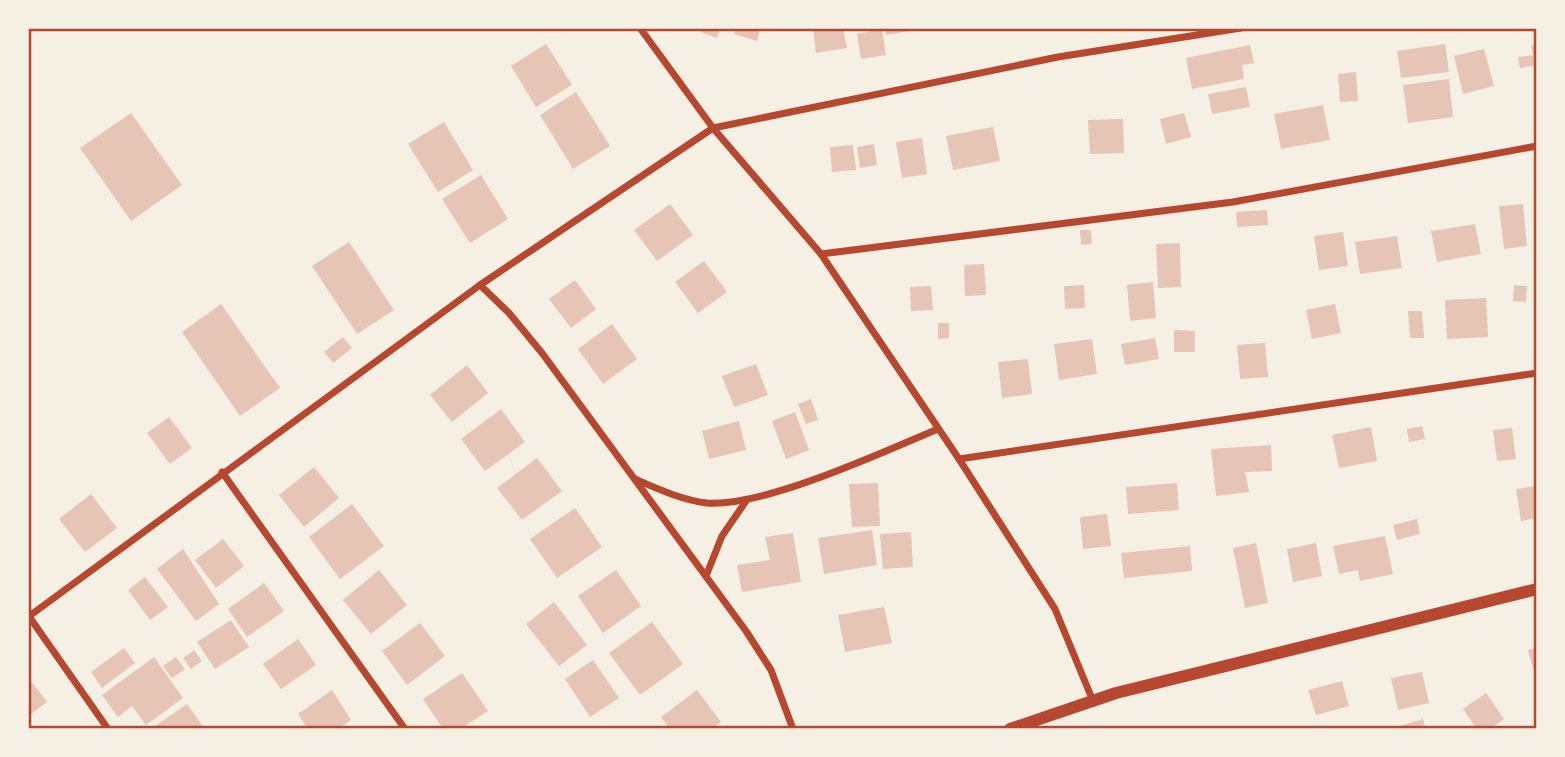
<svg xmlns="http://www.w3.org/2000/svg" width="1565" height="757" viewBox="0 0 1565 757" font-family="'Open Sans',sans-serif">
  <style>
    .building { fill: #e6c5b7 }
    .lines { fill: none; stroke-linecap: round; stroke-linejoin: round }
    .minor { stroke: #b5482f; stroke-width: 7 }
    .tertiary { stroke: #b5482f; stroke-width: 12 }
    .neatline { fill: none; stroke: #b5482f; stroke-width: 2.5 }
  </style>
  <rect width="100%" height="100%" fill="#f6efe4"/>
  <g class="building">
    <path d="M702,28H720L717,38L701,32Z"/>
    <path d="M736,28H760L757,41L734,34Z"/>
    <path d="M813,28H843L847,48L816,53Z"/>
    <path d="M885,28H921L922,29L886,35Z"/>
    <path d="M882,29L886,55L861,59L857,34Z"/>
    <path d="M546,44L572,85L536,107L511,66Z"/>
    <path d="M1445,44L1449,72L1401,78L1397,51Z"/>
    <path d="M1537,44V65L1520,68L1518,57L1533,55L1531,46Z"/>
    <path d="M1250,45L1254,63L1242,65L1244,79L1192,89L1186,58Z"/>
    <path d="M1484,49L1494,86L1463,94L1454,56Z"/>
    <path d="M1356,72L1358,101L1340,102L1338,74Z"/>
    <path d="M1449,79L1453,117L1408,123L1403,85Z"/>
    <path d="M1246,87L1250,107L1212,114L1208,94Z"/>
    <path d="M576,92L610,146L573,169L540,115Z"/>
    <path d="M1323,105L1330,140L1281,149L1274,114Z"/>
    <path d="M131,113L182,185L131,221L80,148Z"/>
    <path d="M1184,113L1191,137L1166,144L1160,119Z"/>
    <path d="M1123,119L1124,153L1090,154L1088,120Z"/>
    <path d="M444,122L473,170L438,192L408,144Z"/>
    <path d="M993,127L1000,161L953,170L946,136Z"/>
    <path d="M922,138L927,174L902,178L896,142Z"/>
    <path d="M874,144L877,165L860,168L857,147Z"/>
    <path d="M853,145L856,170L832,172L830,147Z"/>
    <path d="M481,175L508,219L470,243L442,199Z"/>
    <path d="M670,204L693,235L657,261L634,230Z"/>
    <path d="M1523,204L1527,246L1504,249L1499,206Z"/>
    <path d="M1267,210L1268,225L1237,227L1236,212Z"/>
    <path d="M1475,224L1481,254L1437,262L1431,231Z"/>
    <path d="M1080,230H1091L1092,244L1081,245Z"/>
    <path d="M1343,232L1348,266L1319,270L1314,236Z"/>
    <path d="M1397,236L1402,268L1360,274L1355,242Z"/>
    <path d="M349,242L394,310L357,334L312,266Z"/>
    <path d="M1180,243L1181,287L1158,288L1156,244Z"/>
    <path d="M704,261L727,292L698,313L675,282Z"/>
    <path d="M984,264L986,295L965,296L964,265Z"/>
    <path d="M575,280L596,309L571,328L549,299Z"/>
    <path d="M1153,282L1156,318L1130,321L1127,285Z"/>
    <path d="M1084,285L1085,308L1065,309L1064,286Z"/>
    <path d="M1514,285L1527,286L1526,302L1513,301Z"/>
    <path d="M931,286L933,310L911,311L910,287Z"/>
    <path d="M1486,298L1488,337L1447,339L1445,300Z"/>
    <path d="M221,304L280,388L240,416L182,332Z"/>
    <path d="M1335,304L1341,333L1312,339L1306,310Z"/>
    <path d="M1408,311H1422L1424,338H1410Z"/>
    <path d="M938,323H949V338L938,339Z"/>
    <path d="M612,324L637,359L603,384L578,349Z"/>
    <path d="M1174,330L1195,331V352H1174Z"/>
    <path d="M343,337L352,348L333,363L324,352Z"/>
    <path d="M1155,338L1159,359L1125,365L1121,344Z"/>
    <path d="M1092,339L1097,374L1059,380L1054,344Z"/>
    <path d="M1265,343L1268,377L1240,379L1237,345Z"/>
    <path d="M1028,359L1032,394L1002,398L998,362Z"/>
    <path d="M756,364L768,395L734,407L722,376Z"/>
    <path d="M467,365L488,393L452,422L430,395Z"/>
    <path d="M811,399L818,420L806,424L798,404Z"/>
    <path d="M501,409L525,442L485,471L461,439Z"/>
    <path d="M795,412L809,450L786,459L772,421Z"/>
    <path d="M169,417L192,448L170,464L147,433Z"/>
    <path d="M739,421L746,450L709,459L702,431Z"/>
    <path d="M1422,426L1425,439L1409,442L1407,429Z"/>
    <path d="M1371,427L1377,461L1339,468L1332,435Z"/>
    <path d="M1512,428L1516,459L1497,461L1493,430Z"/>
    <path d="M1271,445L1272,471L1245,472L1249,492L1216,496L1211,449Z"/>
    <path d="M537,458L562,491L522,520L497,488Z"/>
    <path d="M314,467L339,498L304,527L279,495Z"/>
    <path d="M878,483L880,526L852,527L849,484Z"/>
    <path d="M1177,483L1179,510L1128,514L1126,487Z"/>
    <path d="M1537,486V518L1521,521L1516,489Z"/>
    <path d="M91,494L117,528L85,552L59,519Z"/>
    <path d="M352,504L384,546L340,579L309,537Z"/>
    <path d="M575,508L602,547L557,578L530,539Z"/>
    <path d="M1107,514L1111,546L1083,549L1080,517Z"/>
    <path d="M1417,519L1420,534L1397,540L1393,525Z"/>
    <path d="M872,530L877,565L824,574L818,538Z"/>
    <path d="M911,532L913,567L883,569L880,534Z"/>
    <path d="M793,533L801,582L742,592L737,565L770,560L765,537Z"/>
    <path d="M1385,536L1393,574L1360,581L1358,570L1339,574L1333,546Z"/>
    <path d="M223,539L244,566L216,588L195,560Z"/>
    <path d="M1256,543L1268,603L1245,608L1233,548Z"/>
    <path d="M1316,543L1322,576L1293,582L1287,549Z"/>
    <path d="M1190,546L1192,571L1124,578L1121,553Z"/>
    <path d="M183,549L219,604L196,621L157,569Z"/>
    <path d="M379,570L407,605L371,634L343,600Z"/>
    <path d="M616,570L641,606L603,633L578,596Z"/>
    <path d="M145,577L168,607L150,620L128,590Z"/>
    <path d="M264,583L284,611L247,637L228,609Z"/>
    <path d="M554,602L587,645L559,666L526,624Z"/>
    <path d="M884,607L892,643L845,652L838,615Z"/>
    <path d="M231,620L249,647L215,669L197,642Z"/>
    <path d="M652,622L683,664L640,695L609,653Z"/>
    <path d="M420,623L445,656L407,685L382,651Z"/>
    <path d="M298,639L316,665L281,689L263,664Z"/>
    <path d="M124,648L135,663L102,688L91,672Z"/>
    <path d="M1537,648V679H1536L1528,650Z"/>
    <path d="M194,650L202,661L191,669L183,658Z"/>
    <path d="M154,657L183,698L146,725L132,706L118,717L102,695Z"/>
    <path d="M176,657L185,669L172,678L163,666Z"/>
    <path d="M593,660L619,698L590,717L565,679Z"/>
    <path d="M1422,672L1429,703L1398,710L1391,678Z"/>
    <path d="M462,673L488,711L460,729H443L423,699Z"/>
    <path d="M28,677L47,702L28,716Z"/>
    <path d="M1342,681L1349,706L1316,715L1308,690Z"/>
    <path d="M332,690L351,720L338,729H308L298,714Z"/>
    <path d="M697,690L721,722L711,729H670L661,717Z"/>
    <path d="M1486,693L1504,719L1490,729H1477L1463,709Z"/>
    <path d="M187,704L205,729H151Z"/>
    <path d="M1423,719L1426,729H1401L1400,726Z"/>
  </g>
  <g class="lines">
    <g class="minor">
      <path d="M640,28L713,128L821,254L959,459L1055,609L1093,701"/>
      <path d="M821,254L1233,202L1537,146"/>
      <path d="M480,285L509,313L542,353L746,631L771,670L793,729"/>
      <path d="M959,459L1537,373"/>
      <path d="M222,472L405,729"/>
      <path d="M635,479C658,489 682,500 707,503C765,507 883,452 938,429"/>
      <path d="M706,576L722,536L746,501"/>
      <path d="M28,615L108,729"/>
      <path d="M28,617L480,285L713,128L1058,57L1241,28"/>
    </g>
    <path class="tertiary" d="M1010,729L1116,693L1537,589"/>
  </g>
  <rect width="1565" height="757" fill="none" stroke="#f6efe4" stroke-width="60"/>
  <rect x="30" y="30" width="1505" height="697" class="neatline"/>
</svg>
